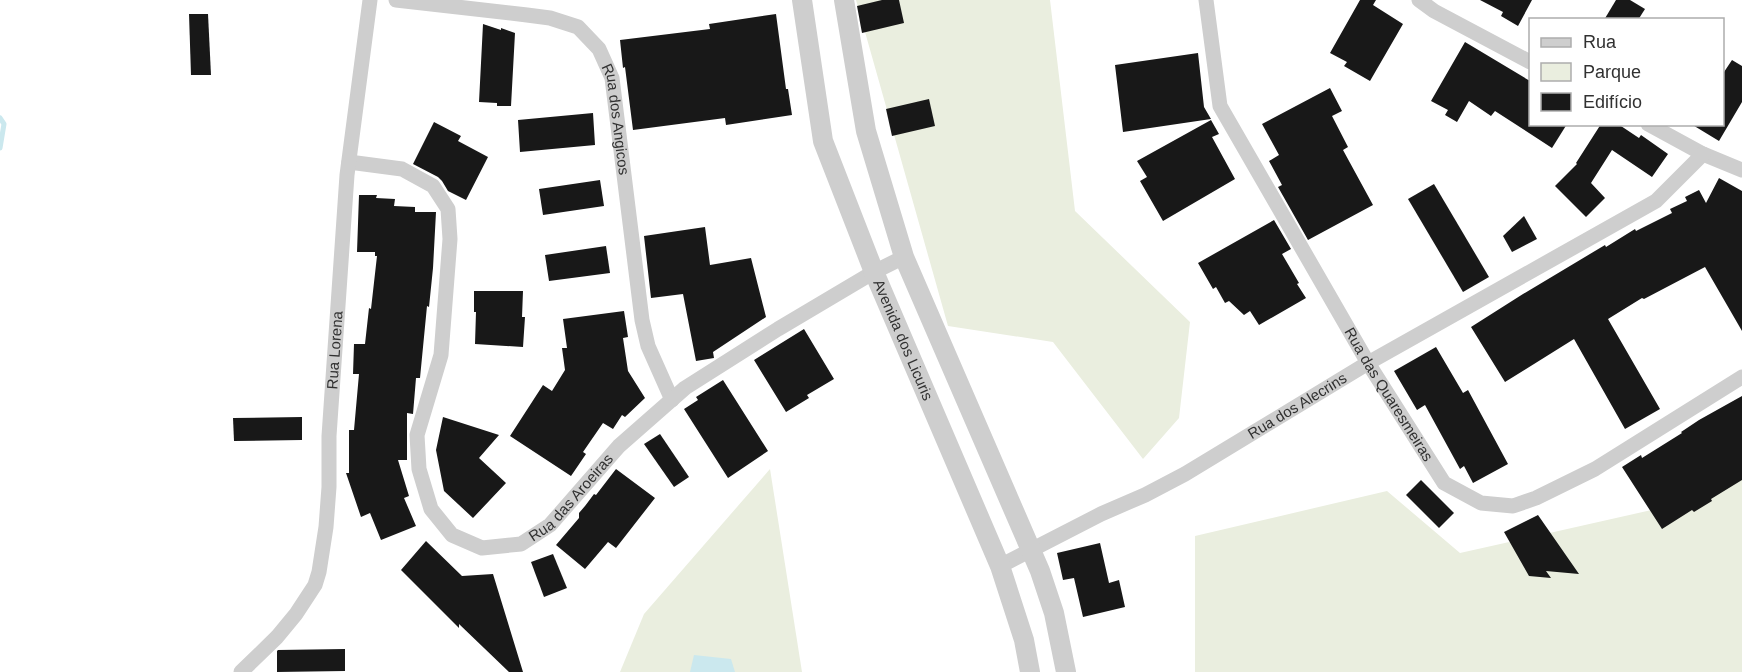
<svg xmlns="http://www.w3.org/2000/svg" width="1742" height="672" viewBox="0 0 1742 672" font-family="Helvetica,sans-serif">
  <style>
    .green { fill: #eaeedf }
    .water { fill: #cbe8ee }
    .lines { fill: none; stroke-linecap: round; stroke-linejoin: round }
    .stream { stroke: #cbe8ee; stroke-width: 5 }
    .building { fill: #181818 }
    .minor { stroke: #cecece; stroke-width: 15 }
    .tertiary { stroke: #cecece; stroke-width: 20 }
    .labels { text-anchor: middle; stroke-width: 6; stroke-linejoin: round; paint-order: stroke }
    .street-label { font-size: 15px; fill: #313131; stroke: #fff }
  </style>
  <rect width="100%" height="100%" fill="#fff"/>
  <g class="green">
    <path d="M856,0H1050L1075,211L1190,322L1179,418L1143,459L1053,342L948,326Z"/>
    <path d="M770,469L802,672H620L644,614Z"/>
    <path d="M1742,470V672H1195V536L1387,491L1460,553L1696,500Z"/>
  </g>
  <path class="water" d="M694,655L731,659L735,672H690Z"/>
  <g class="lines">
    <path class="stream" d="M0,118L4,124L0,148"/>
  </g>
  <g class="building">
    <path d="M882,0H899L904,23L862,33L857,6Z"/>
    <path d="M1360,0H1376L1373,5L1403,24L1370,81L1344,66L1347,62L1330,53Z"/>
    <path d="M1480,0H1532L1518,26L1501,16L1503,12Z"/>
    <path d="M1616,0H1630L1645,9L1638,20H1604Z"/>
    <path d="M189,14H208L211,75H191Z"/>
    <path d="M776,14L786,89H788L792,115L726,125L725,118L633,130L625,67L623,68L620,40L710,29L709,24Z"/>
    <path d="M483,24L501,30V28L515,33L511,106H497V103L479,102Z"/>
    <path d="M1465,42L1530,81V124H1567L1552,148L1495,111L1491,116L1469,101L1457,122L1445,115L1448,110L1431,101Z"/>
    <path d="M1198,53L1204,107L1211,119L1123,132L1115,65Z"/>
    <path d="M1732,60L1742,66V102L1719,141L1691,124H1722V75Z"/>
    <path d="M1330,88L1342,111L1332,116L1348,147L1343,150L1373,205L1308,240L1278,187L1282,185L1269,161L1279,155L1262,124Z"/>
    <path d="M929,99L935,126L892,136L886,109Z"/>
    <path d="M593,113L595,145L520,152L518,120Z"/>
    <path d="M1211,120L1219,134L1212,137L1235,179L1163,221L1140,181L1147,177L1137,161Z"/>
    <path d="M434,122L461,136L458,141L488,157L466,200L448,191L442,181L438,177L413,164Z"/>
    <path d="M1601,124H1618L1639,138L1641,135L1668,154L1652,177L1612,150L1591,183L1605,198L1586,217L1555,186L1577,164L1576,163Z"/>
    <path d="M1719,178L1742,191V331L1705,267L1644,299L1642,298L1608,319L1660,409L1625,429L1574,339L1505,382L1471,327L1523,294L1605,245L1606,247L1635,229L1636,231L1672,213L1670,209L1687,201L1685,197L1699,190L1706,203Z"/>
    <path d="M600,180L604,206L543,215L539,189Z"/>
    <path d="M1434,184L1489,277L1463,292L1408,199Z"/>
    <path d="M359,195H377L376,198L395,199L394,206L415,207V212H436L433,268L429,307L427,306L420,378H416L413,414L407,413V460H398L409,496L404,498L416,526L381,540L370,513L361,517L346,473H349V430H354L359,374H353L354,344H365L369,308L371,309L377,256H375V252H357Z"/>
    <path d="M1524,216L1537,239L1512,252L1503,236Z"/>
    <path d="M1274,220L1291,249L1282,254L1299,283L1297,284L1306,298L1259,325L1250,311L1244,315L1229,301L1225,303L1216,287L1213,289L1198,263Z"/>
    <path d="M705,227L710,265L751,258L766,317L713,352L714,358L696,361L683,294L651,298L644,236Z"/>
    <path d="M606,246L610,273L549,281L545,255Z"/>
    <path d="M474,291H523L522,317H525L523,347L475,344L476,312H474Z"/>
    <path d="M624,311L628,337L623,338L628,371L645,398L625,417L622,415L613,429L603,423L583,452L586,454L571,476L510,436L543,385L552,391L565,370L562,348H567L563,319Z"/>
    <path d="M804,329L834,379L807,395L809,398L786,412L754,360Z"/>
    <path d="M1436,347L1463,393L1468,390L1508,464L1473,483L1464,466L1460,469L1425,405L1417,410L1394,371Z"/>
    <path d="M723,380L768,451L728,478L684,409L698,400L696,397Z"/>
    <path d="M1742,396V480L1711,499L1712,501L1694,512L1692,510L1662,529L1622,467L1641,455L1642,458L1682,433L1681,432L1699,420Z"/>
    <path d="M302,417V440L234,441L233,418Z"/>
    <path d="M443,417L499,435L479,458L506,483L473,518L444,491L436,450Z"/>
    <path d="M660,434L689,477L674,487L644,444Z"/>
    <path d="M616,469L655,498L616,548L608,542L585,569L556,545L579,518V513L585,506L594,494L596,495Z"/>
    <path d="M1421,480L1454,513L1439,528L1406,495Z"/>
    <path d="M1538,515L1579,574L1546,571L1551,578L1529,576L1504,532Z"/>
    <path d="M426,541L462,576L493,574L523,672H509L459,624V628L401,570Z"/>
    <path d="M1100,543L1109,583L1119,580L1125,607L1083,617L1074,578L1063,580L1057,553Z"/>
    <path d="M553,554L567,588L544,597L531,562Z"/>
    <path d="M345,649V671L277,672V651L278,650Z"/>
  </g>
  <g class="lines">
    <g class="minor">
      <path id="s1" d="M396,0L527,15L550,18L578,27L599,49L612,78L642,320L648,346L672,400"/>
      <path id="s2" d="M1206,0L1220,106L1368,363L1444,483L1481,503L1513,506L1536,498L1595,469L1742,377"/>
      <path d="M1419,0L1434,11L1530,62"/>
      <path d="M1648,124L1703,154L1742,170"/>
      <path id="s3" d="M349,162L402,169L433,186L448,209L450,239L441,355L417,435L419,469L431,509L452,535L482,548L521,544L550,525L619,446L685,388L778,329L874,272L904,257"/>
      <path id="s4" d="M1000,566L1101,514L1145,495L1185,474L1368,363L1656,201L1703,154"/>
      <path id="s5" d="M241,672L277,637L296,614L315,585L319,572L326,527L329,487V436L347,175L370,0"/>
    </g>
    <g class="tertiary">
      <path id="s6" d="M802,0L823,141L874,272L1000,566L1024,640L1030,672"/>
      <path d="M844,0L866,131L904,257L1040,571L1054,613L1066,672"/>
    </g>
  </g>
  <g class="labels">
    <g class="street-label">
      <text dy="5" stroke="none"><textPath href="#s1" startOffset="288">Rua dos Angicos</textPath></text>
      <text dy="5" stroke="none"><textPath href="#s6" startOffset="357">Avenida dos Licuris</textPath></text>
      <text dy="5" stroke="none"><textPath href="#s5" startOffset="351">Rua Lorena</textPath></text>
      <text dy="5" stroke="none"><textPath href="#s2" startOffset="441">Rua das Quaresmeiras</textPath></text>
      <text dy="5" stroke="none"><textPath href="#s4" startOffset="338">Rua dos Alecrins</textPath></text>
      <text dy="5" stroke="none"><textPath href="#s3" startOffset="596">Rua das Aroeiras</textPath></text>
    </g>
  </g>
  <rect x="1529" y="18" width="195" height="108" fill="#ffffff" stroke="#adadad" stroke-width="1.5"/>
  <rect x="1541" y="38" width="30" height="9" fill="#cecece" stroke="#adadad" stroke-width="1.5"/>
  <text x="1583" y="48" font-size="18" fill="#313131">Rua</text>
  <rect x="1541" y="63" width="30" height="18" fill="#eaeedf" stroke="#adadad" stroke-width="1.5"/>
  <text x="1583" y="78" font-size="18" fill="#313131">Parque</text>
  <rect x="1541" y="93" width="30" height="18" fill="#181818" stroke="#adadad" stroke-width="1.5"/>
  <text x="1583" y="108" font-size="18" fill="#313131">Edifício</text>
</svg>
